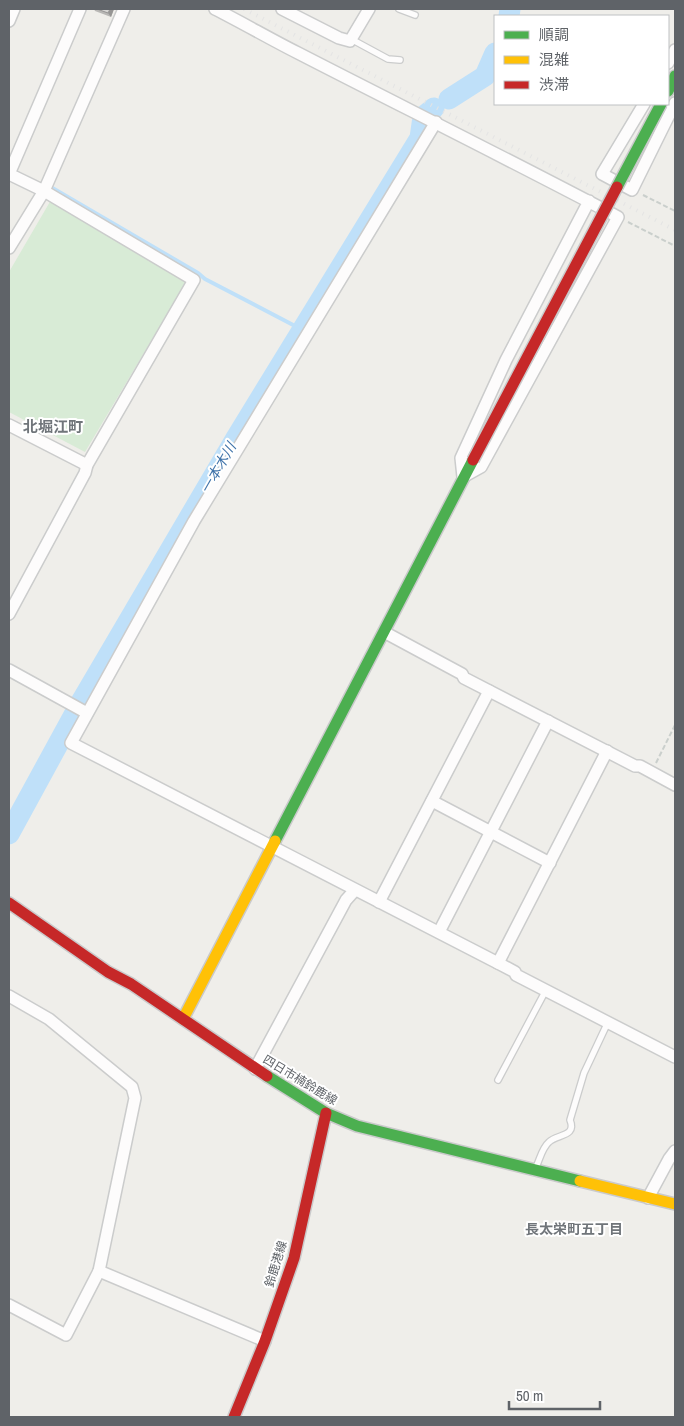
<svg xmlns="http://www.w3.org/2000/svg" width="684" height="1426" viewBox="0 0 684 1426" font-family="'Archivo Narrow','Noto Sans JP',sans-serif">
  <style>
    .green { fill: #d8ebd6 }
    .lines { fill: none; stroke-linecap: round; stroke-linejoin: round }
    .stream { stroke: #bfe0f9; stroke-width: 4 }
    .river { stroke: #bfe0f9; stroke-width: 21 }
    .lane-casing { stroke: #cbcccc; stroke-width: 8 }
    .street-casing { stroke: #cbcccc; stroke-width: 14 }
    .fast-casing { stroke: #cacacb; stroke-width: 14 }
    .slow-casing { stroke: #cacacb; stroke-width: 14 }
    .jam-casing { stroke: #cacacb; stroke-width: 14 }
    .path { stroke: #cacfcc; stroke-width: 2; stroke-dasharray: 5 2.5; stroke-linecap: butt }
    .lane { stroke: #fdfcfc; stroke-width: 5.5 }
    .street { stroke: #fdfcfc; stroke-width: 11 }
    .fast { stroke: #4caf50; stroke-width: 11 }
    .slow { stroke: #ffc107; stroke-width: 11 }
    .jam { stroke: #c62828; stroke-width: 11 }
    .rail { stroke: #e4e4e4; stroke-width: 4; stroke-dasharray: 1 6; stroke-linecap: butt }
    .fast-bridge-casing { stroke: #cacacb; stroke-width: 14; stroke-linecap: butt }
    .jam-bridge-casing { stroke: #cacacb; stroke-width: 14; stroke-linecap: butt }
    .fast-bridge { stroke: #4caf50; stroke-width: 11 }
    .jam-bridge { stroke: #c62828; stroke-width: 11 }
    .wall { fill: #b8b7b5 }
    .shaded-wall { fill: #969594 }
    .building { fill: #d6d5d3; stroke: #969594 }
    .labels { text-anchor: middle; stroke-width: 4; stroke-linejoin: round; paint-order: stroke }
    .street-label { font-size: 12px; fill: #5f6368; stroke: #fff }
    .water-label { font-size: 14px; font-style: italic; fill: #4174aa; stroke: #fff }
    .neighbourhood-label { font-size: 14px; font-weight: bold; fill: #70757a; stroke: #fff }
    .quarter-label { font-size: 15px; font-weight: bold; fill: #70757a; stroke: #fff }
  </style>
  <rect width="100%" height="100%" fill="#efeeea"/>
  <path class="green" d="M51,200L188,279L85,452L9,412V272Z"/>
  <g class="lines">
    <path class="stream" d="M49,186L198,273L205,279L297,327"/>
    <g class="river">
      <path d="M509,16L510,9"/>
      <path d="M449,99L485,76L495,53"/>
      <path d="M9,834L81,702L236,438L420,138L423,117L434,108"/>
    </g>
    <g class="lane-casing">
      <g id="lane">
        <path d="M399,9L415,15"/>
        <path d="M351,39L388,59L400,60"/>
        <path d="M498,1080L546,990"/>
        <path d="M536,1167C540,1159 542,1148 549,1142C557,1134 577,1137 570,1120L584,1073L608,1022"/>
      </g>
    </g>
    <g class="street-casing">
      <g id="street">
        <path d="M215,9C243,23 270,39 298,53C405,108 512,161 618,217L481,467L463,477L461,458L506,360L589,201"/>
        <path d="M282,9L339,38L350,41L369,9"/>
        <path d="M9,21L14,9"/>
        <path d="M668,63L675,50"/>
        <path d="M644,104L602,174L632,190L675,103"/>
        <path d="M436,122L194,521L71,743L498,963L515,972L516,975L675,1057"/>
        <path d="M9,174L44,191L194,280L87,465L85,473L9,614"/>
        <path d="M9,174L80,9"/>
        <path d="M9,248L44,191L124,9"/>
        <path d="M9,425L87,465"/>
        <path d="M384,632L462,674L464,678L635,766H640L675,785"/>
        <path d="M9,670L87,713"/>
        <path d="M432,801L550,863"/>
        <path d="M379,902L489,691"/>
        <path d="M439,932L548,721"/>
        <path d="M498,963L607,751"/>
        <path d="M9,996L49,1019L132,1087L135,1098L99,1271L66,1335L9,1305"/>
        <path d="M255,1069L346,900L355,890"/>
        <path d="M648,1198L669,1159L675,1151"/>
        <path d="M99,1271L265,1341"/>
      </g>
    </g>
    <g class="fast-casing">
      <g id="fast">
        <path d="M668,91L675,76"/>
        <path d="M275,841L473,460"/>
        <path d="M267,1076L326,1113L357,1126L580,1181"/>
      </g>
    </g>
    <g class="slow-casing">
      <g id="slow">
        <path d="M183,1019L275,841"/>
        <path d="M580,1181L675,1204"/>
      </g>
    </g>
    <g class="jam-casing">
      <g id="jam">
        <path d="M9,903L108,972L131,984L267,1076"/>
        <path d="M234,1417L265,1341L294,1258L326,1113"/>
      </g>
    </g>
    <g class="path">
      <path d="M643,195L675,211"/>
      <path d="M628,222L675,246"/>
      <path d="M656,763L675,725"/>
    </g>
    <use href="#lane" class="lane"/>
    <use href="#street" class="street"/>
    <use href="#fast" class="fast"/>
    <use href="#slow" class="slow"/>
    <use href="#jam" class="jam"/>
    <path class="rail" d="M244,9L675,230"/>
    <g class="fast-bridge-casing">
      <path id="fast-bridge" d="M617,187L661,104"/>
    </g>
    <g class="jam-bridge-casing">
      <path id="jam-bridge" d="M473,460L617,187"/>
    </g>
    <use href="#fast-bridge" class="fast-bridge"/>
    <use href="#jam-bridge" class="jam-bridge"/>
  </g>
  <path class="wall" d="M94,9H114L111,17L95,11Z"/>
  <path class="shaded-wall" d="M110,9H114L111,17L108,13Z"/>
  <path class="building" d="M97,9H110L108,13Z"/>
  <g class="labels">
    <g class="street-label">
      <text transform="translate(300 1080) rotate(31)" y="4">四日市楠鈴鹿線</text>
      <text transform="translate(276 1264) rotate(-73)" y="4">鈴鹿港線</text>
    </g>
    <g class="water-label">
      <text transform="translate(218 468) rotate(-60)" y="5">一本木川</text>
    </g>
    <g class="neighbourhood-label">
      <text x="574" y="1234">長太栄町五丁目</text>
    </g>
    <g class="quarter-label">
      <text x="53" y="432">北堀江町</text>
    </g>
  </g>
  <rect width="684" height="1426" fill="none" stroke="#5f6368" stroke-width="20"/>
  <rect x="494" y="15" width="175" height="90" fill="#ffffff" stroke="#bfc1c3"/>
  <rect x="504" y="31" width="25" height="8" fill="#4caf50" stroke="#bfc1c3"/>
  <text x="539" y="40" font-size="15" fill="#5f6368">順調</text>
  <rect x="504" y="56" width="25" height="8" fill="#ffc107" stroke="#bfc1c3"/>
  <text x="539" y="65" font-size="15" fill="#5f6368">混雑</text>
  <rect x="504" y="81" width="25" height="8" fill="#c62828" stroke="#bfc1c3"/>
  <text x="539" y="90" font-size="15" fill="#5f6368">渋滞</text>
  <path d="M509 1401v8h91v-8" fill="none" stroke="#5f6368" stroke-width="2.5"/>
  <text x="516" y="1401" font-size="15" fill="#5f6368" stroke="#ffffff" stroke-width="4" paint-order="stroke">50 m</text>
</svg>
